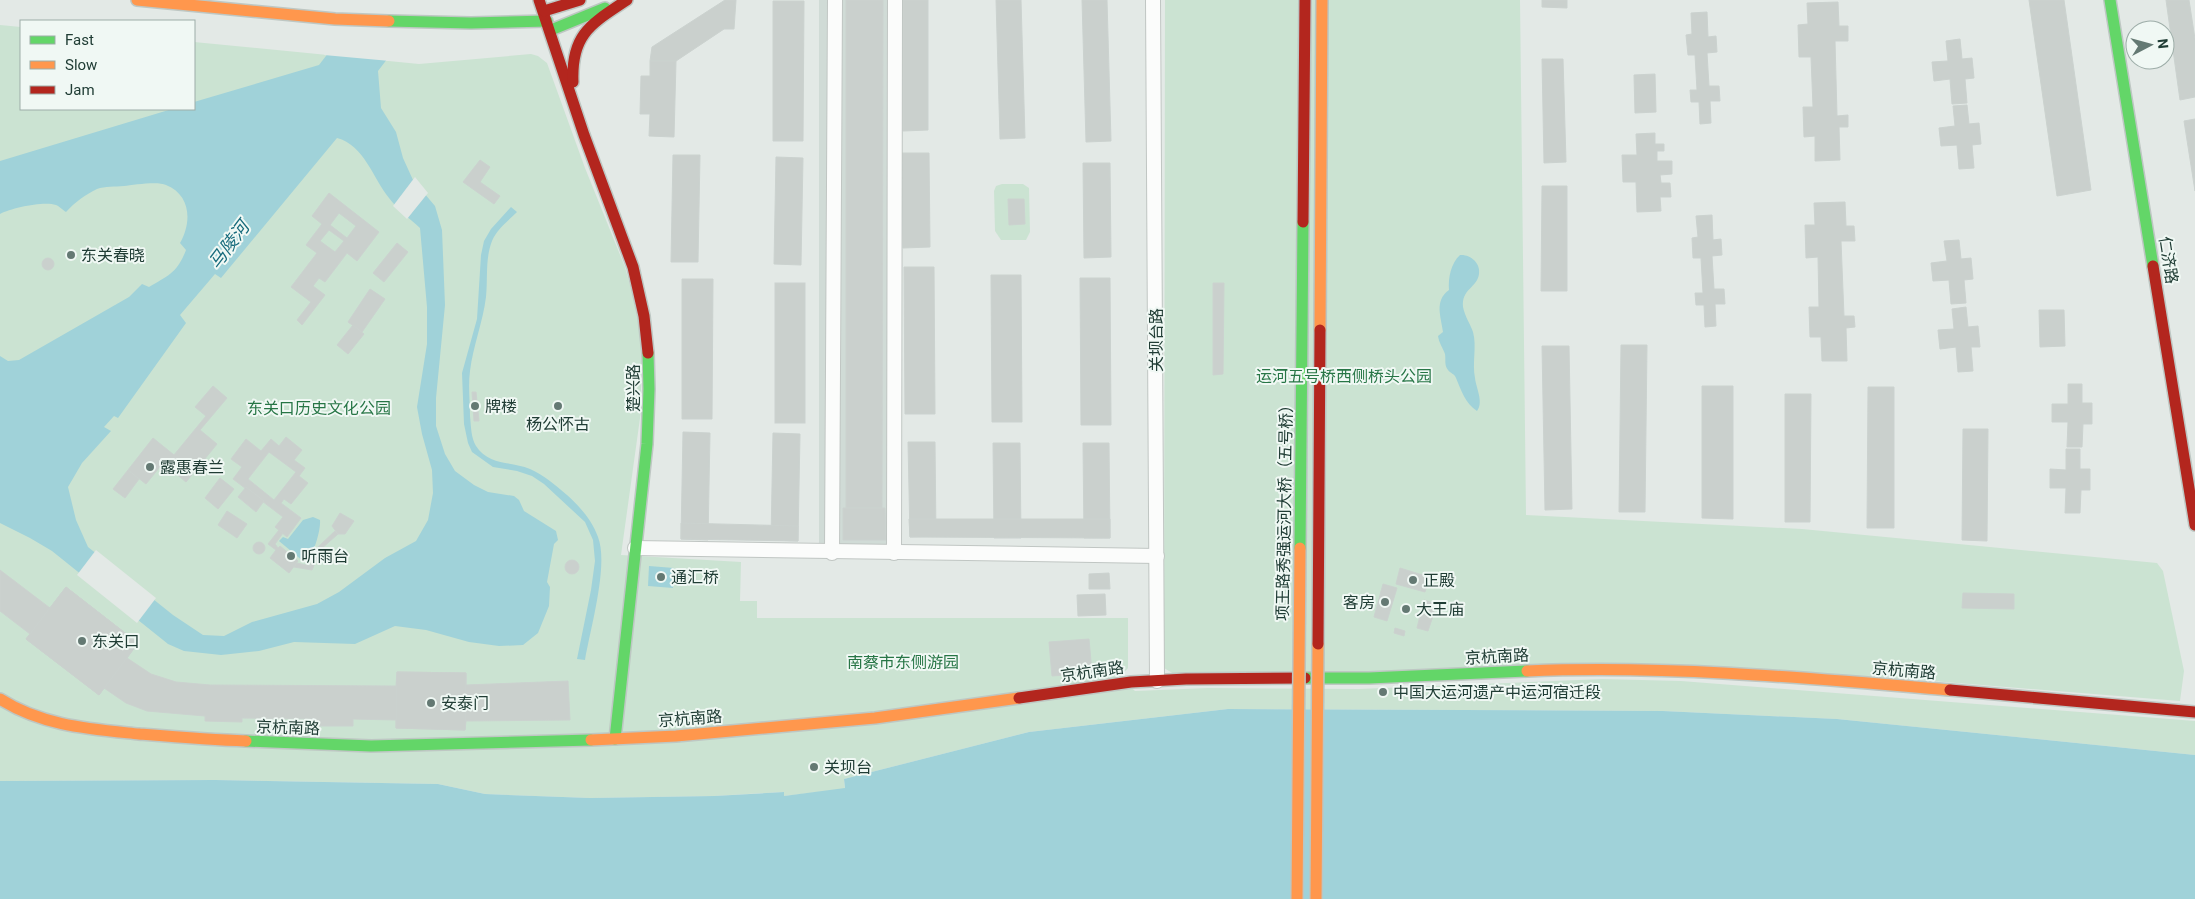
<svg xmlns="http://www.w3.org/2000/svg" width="2195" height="899" viewBox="0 0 2195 899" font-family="Roboto,'Noto Sans SC',sans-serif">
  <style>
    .built { fill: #d0dbd6 }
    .green { fill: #cbe3d2 }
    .water { fill: #a0d2d9; fill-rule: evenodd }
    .pier { fill: #e3e9e6 }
    .building { fill: #cad0cd; stroke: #cbd2cf; fill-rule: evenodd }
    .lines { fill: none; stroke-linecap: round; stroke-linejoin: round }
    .street-casing { stroke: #c0c6c3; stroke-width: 16 }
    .fast-casing { stroke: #bec7c3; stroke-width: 14 }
    .slow-casing { stroke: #bec7c3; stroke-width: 14 }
    .jam-casing { stroke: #bec7c3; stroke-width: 14 }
    .street { stroke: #fbfcfb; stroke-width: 14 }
    .fast { stroke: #63d668; stroke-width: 11 }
    .slow { stroke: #ff974d; stroke-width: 11 }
    .jam { stroke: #b3261e; stroke-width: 11 }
    .fast-bridge-casing { stroke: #bbc5c2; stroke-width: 14; stroke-linecap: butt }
    .slow-bridge-casing { stroke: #bbc5c2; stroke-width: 14; stroke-linecap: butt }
    .jam-bridge-casing { stroke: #bbc5c2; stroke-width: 14; stroke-linecap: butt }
    .fast-bridge { stroke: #63d668; stroke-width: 11 }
    .slow-bridge { stroke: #ff974d; stroke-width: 11 }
    .jam-bridge { stroke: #b3261e; stroke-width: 11 }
    .poi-dot { fill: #647973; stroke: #f0f8f4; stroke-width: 2 }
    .labels { text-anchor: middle; stroke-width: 4; stroke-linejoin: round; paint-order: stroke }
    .poi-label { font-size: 16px; fill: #203d35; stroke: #f0f8f4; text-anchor: start }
    .street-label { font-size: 16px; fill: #203d35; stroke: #f0f8f4 }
    .park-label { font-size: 16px; fill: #277646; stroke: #f0f8f4 }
    .water-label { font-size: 18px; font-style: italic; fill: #166b7c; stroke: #f0f8f4 }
  </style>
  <rect width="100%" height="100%" fill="#e3e9e6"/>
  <path class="built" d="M819,0H901L900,547L819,546Z"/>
  <g class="green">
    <path d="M1165,0H1520L1526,515L1802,529L2157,563L2163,571L2184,671L2180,701L1870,676L1174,674L1164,668Z"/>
    <path d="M0,25L21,27V109H194V42L419,64L531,54L538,56L547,63L585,168L625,267L636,307L641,342V411L621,555L741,562L740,601H757V618H1128V668L1120,677L1135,691L1208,688L1359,689L1602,679L1681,681L2195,721V755L1837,719L1663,711L1228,709L1029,732L844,779L845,789L784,796L783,792L714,796L590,798L485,794L438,784L215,780L0,781Z"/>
    <path d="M1002,184H1023L1029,188L1030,232L1026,240H1001L995,231L994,191L996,186Z"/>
  </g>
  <g class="water">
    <path d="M369,0L391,54L378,71L381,108L396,132L403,158L413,180L435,206L442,230L445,305L436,398V426L445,454L455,471L474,485L488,492L514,496L519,500L524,511L556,531L558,540L554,544L547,582L550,587L549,606L538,633L523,645L499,646L469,642L426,630L395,626L355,644L294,642L259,651L221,655L184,651L168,644L52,551L30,538L0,523V356L8,361L19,360L129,297L142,284L149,287C169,275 177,273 186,250L180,243C192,222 191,195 166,185C158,181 133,185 124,186C115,187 105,186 97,189C85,195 75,202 66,212C63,210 59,206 56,205C43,201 12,208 0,214V161L172,109H194V102L319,65ZM337,138C364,145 373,178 389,198C397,209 410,219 420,228L427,307V344L417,407L422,434L432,470L433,493L428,520L416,541L385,558L339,592L317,604L252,622L224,636L203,635L173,615L88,547L76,520L68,487L82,463L111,431L104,427L114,416L118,418L186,323L180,315L215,274L221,278Z"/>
    <path d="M511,207L517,212C508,221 497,229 492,241C485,259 488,278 486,297C483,322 473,346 470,371C468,386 470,401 470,416C471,426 471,438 476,446C489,466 511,461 530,469C544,475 555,485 567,495C580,507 592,520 598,537C609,565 590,630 585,660L577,659L591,590L595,561L593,540L585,522L544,484L532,476L517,471L493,467L472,452L468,443L464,424L462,373L477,319L481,255L484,241L491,229Z"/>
    <path d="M1460,255C1470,254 1481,263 1479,274C1477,288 1461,289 1463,307C1465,317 1470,323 1473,332C1477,346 1472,363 1475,378C1476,388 1484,402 1477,411C1465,403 1461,390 1456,378C1455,374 1450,373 1448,370C1444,365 1446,360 1445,354C1443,348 1439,343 1438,336L1443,332C1441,316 1434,301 1449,290C1448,278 1451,263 1460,255Z"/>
    <path d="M313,517L320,520C321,530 313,560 303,561L279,541L283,537L288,539L303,520Z"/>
    <path d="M649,566L674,568L673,588L648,586Z"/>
    <path d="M1228,709L1663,711L1837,719L2195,755V899H0V781L215,780L438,784L485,794L590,798L714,796L784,792V796L845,788L844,779L1029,732Z"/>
  </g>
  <g class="pier">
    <path d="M366,0H440L390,61L324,55Z"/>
    <path d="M415,177L428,193L407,219L393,206Z"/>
    <path d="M96,550L156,598L137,623L77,575Z"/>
  </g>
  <g class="building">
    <path d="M725,0H736L734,29H724L676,61H650L652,47Z"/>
    <path d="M846,0H883L882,508H846Z"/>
    <path d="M903,0H928V130L903,131Z"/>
    <path d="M996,0H1021L1025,138L1000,139Z"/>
    <path d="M1082,0H1107L1111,141L1086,142Z"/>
    <path d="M1542,0H1567V8L1542,7Z"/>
    <path d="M2029,0H2064L2091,190L2057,196Z"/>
    <path d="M2166,0H2189L2195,39V97L2180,100Z"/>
    <path d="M773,1H804L803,141H773Z"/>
    <path d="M1838,2L1839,26H1848V41H1835L1837,116L1848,115V127H1839L1840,160L1815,161V136L1804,137L1803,107H1813L1811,57H1799L1798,25L1808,24L1807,3Z"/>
    <path d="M1707,12L1708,37L1716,36L1717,52L1707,53L1709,86H1719L1720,101H1710L1711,123L1700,124L1699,102H1691L1690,90H1697L1695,55H1688L1686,35L1692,34L1691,13Z"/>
    <path d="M1960,39L1962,59L1972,58L1974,78L1965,79L1967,103L1952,104L1950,79L1934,81L1932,62L1948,61L1946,41Z"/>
    <path d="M1542,59H1563L1566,162L1544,163Z"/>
    <path d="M650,61H676L674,137L649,136L650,114H640L641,76H650Z"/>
    <path d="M1655,74L1656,112L1635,113L1634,75Z"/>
    <path d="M1967,105L1969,124L1979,123L1981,144L1972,145L1974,168L1959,169L1957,145L1941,146L1939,128L1955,126L1953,106Z"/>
    <path d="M2195,119V191L2184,121Z"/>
    <path d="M1655,133V144H1664V151H1657V161H1672V174L1660,175L1661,183H1670L1671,197H1660L1661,211L1637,212L1636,182H1623L1622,155H1637L1636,134Z"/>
    <path d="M902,153H929L930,247L903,248Z"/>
    <path d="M673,155H700L698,262H671Z"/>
    <path d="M776,157L803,158L801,265L774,264Z"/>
    <path d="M480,160L490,167L480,182L500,196L494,204L463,182Z"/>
    <path d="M1083,163H1110L1111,257L1084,258Z"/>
    <path d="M1542,186H1567V291H1541Z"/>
    <path d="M329,193L379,232L357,261L347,253L325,282L319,278L313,286L325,295L302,325L297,320L311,302L291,287L317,253L306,245L322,224L312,216ZM339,213L356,226L347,238L330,225ZM329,230L344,241L335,252L320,241Z"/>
    <path d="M1008,199H1024L1025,224L1009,225Z"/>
    <path d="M1845,202L1846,226H1854L1855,241H1841L1844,316H1854L1855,327L1846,328L1847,361H1822L1821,337H1810L1809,307H1819L1818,257L1806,258L1805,225H1815L1814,203Z"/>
    <path d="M1712,215L1713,240L1721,239L1722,255L1712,256L1714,289H1724L1725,304H1715L1716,326L1705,327L1704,305H1696L1695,293H1703L1701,258H1693L1692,238L1698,237L1696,216Z"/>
    <path d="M1959,240L1961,259L1971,258L1973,279L1964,280L1966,303L1951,304L1949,280L1933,281L1931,263L1947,261L1944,241Z"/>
    <path d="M397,243L408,252L384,282L373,273Z"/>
    <circle cx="48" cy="264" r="6"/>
    <path d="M904,267H934L935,414H905Z"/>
    <path d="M991,275H1021L1022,422H992Z"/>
    <path d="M1080,278H1110L1111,425H1081Z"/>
    <path d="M682,279H713L712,419H682Z"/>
    <rect x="775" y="283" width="30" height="140"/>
    <path d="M1213,283H1224L1223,374L1213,375Z"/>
    <path d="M370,289L385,299L362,332L348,322Z"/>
    <path d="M1966,307L1968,327L1978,326L1980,347H1971L1973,371L1958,372L1956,347L1940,349L1938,330L1954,329L1952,309Z"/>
    <path d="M2039,310H2064L2065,346L2040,347Z"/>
    <path d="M353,325L364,334L348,354L337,345Z"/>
    <path d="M1621,345H1647L1645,512H1619Z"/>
    <path d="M1542,346H1569L1572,509L1545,510Z"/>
    <path d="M2068,384H2082V403H2092V424H2083L2082,447H2067L2068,422H2052V404H2068Z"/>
    <path d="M213,386L227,398L200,430L217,444L186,482L163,463L146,484L128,470L153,438L174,455L206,416L195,407Z"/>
    <path d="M1702,386H1733V519L1702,518Z"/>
    <path d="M1868,387H1894V528H1867Z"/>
    <path d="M472,392H476L479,421H474Z"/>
    <path d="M1785,394H1811L1810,522H1785Z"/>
    <path d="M1963,429H1988L1987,541L1962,540Z"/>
    <path d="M683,432L710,433L708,540L681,539Z"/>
    <path d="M773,433L800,434L798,541L771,540Z"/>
    <path d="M286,437L302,450L294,460L305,468L299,476L308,483L291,504L284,499L281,503L301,518L287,537L275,527L283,517L233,479L242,467L231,459L246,439L261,451L271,439L279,446ZM269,452L296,472L274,500L248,479Z"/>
    <path d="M908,442H935L936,536L910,537Z"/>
    <path d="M993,443H1020L1021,538H994Z"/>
    <path d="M1083,443H1109L1110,538H1084Z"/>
    <path d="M2066,449H2080V469H2090V490H2081L2080,513H2065L2066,488H2050V469L2066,470Z"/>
    <path d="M128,470L139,479L125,498L113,489Z"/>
    <path d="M220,478L234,489L218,509L205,498Z"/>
    <path d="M246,487L264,501L256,512L238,497Z"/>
    <path d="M843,508H885L886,540H843Z"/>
    <path d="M227,511L247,524L237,538L218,525Z"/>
    <path d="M340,513L354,521L345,534H338L332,526Z"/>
    <path d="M909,519H1110V538L910,537Z"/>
    <path d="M681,523L798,526V541L681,539Z"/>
    <path d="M279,530L283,533L275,544L278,548L280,546L298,561L289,573L270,558L276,550L268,544Z"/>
    <path d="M335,531L338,534L321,549L312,570L294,567L297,563L310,566L317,548Z"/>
    <circle cx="259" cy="548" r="6"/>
    <circle cx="572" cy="567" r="7"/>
    <path d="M1400,568L1429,577L1425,592L1396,584Z"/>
    <path d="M0,570L50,608L66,587L138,643L127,658L151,674L176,682L210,685L396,686L397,672L466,673V685L568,681L570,720L466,721L465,730L396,728V720L353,719V726H314L315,719L242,718V722L205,721V716L147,711L126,703L104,688L99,695L26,639L30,634L0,611Z"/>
    <path d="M1109,573L1110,589H1089V574Z"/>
    <path d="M1383,584L1397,588L1387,621L1374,617Z"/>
    <path d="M66,587L138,643L99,695L26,639Z"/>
    <path d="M1963,593L2014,594V609L1962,608Z"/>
    <path d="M1105,594L1106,615L1078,616L1077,595Z"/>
    <path d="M1424,600L1437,604L1428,631L1417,628Z"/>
    <path d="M1395,628L1405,631L1404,636L1394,633Z"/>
    <path d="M1089,639L1092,673L1052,676L1049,642Z"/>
    <path d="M397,672L466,673L465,730L396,728Z"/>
  </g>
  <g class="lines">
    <g class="street-casing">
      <g id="street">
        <path d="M1153,0L1157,681"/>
        <path d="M635,548L1157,556"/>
        <path d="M832,553L835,0"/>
        <path d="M894,553L895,0"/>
      </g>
    </g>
    <g class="fast-casing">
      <g id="fast">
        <path d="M2110,0L2153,266"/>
        <path d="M389,21L471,23L547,21"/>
        <path d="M551,30L605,8"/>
        <path d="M1305,678H1369L1527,671"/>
        <path d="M615,739L647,444L649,389L648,353"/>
        <path d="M246,741L371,746L591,740"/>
      </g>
    </g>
    <g class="slow-casing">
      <g id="slow">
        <path d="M137,0L335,19L389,21"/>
        <path d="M1527,671C1668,665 1809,678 1950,690"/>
        <path d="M0,699C42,726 91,729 139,734C175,737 210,740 246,741"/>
        <path d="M591,740L676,736L875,718L1019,698"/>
      </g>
    </g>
    <g class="jam-casing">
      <g id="jam">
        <path d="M539,0L584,135L633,267L644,316L648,353"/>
        <path d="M544,11L580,0"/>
        <path d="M573,82C571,34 591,24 627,0"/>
        <path d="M2153,266L2195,525"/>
        <path d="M1950,690L2195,712"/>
        <path d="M1019,698L1131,682L1186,679L1305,678"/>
      </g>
    </g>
    <use href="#street" class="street"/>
    <use href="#fast" class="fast"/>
    <use href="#slow" class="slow"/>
    <use href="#jam" class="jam"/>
    <g class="fast-bridge-casing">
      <path id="fast-bridge" d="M1300,548L1303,222"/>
    </g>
    <g class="slow-bridge-casing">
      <g id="slow-bridge">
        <path d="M1320,330L1322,0"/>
        <path d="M1297,899L1300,548"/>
        <path d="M1316,899L1318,644"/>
      </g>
    </g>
    <g class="jam-bridge-casing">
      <g id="jam-bridge">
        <path d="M1303,222L1305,0"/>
        <path d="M1318,644L1320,330"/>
      </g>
    </g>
    <use href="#fast-bridge" class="fast-bridge"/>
    <use href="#slow-bridge" class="slow-bridge"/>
    <use href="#jam-bridge" class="jam-bridge"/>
  </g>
  <g class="poi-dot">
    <circle cx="71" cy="255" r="5"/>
    <circle cx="475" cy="406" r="5"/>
    <circle cx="558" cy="406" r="5"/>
    <circle cx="150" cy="467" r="5"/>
    <circle cx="291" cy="556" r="5"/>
    <circle cx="661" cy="577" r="5"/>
    <circle cx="1413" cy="580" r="5"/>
    <circle cx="1385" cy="602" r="5"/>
    <circle cx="1406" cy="609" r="5"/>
    <circle cx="82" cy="641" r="5"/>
    <circle cx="1383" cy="692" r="5"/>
    <circle cx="431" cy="703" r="5"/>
    <circle cx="814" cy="767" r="5"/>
  </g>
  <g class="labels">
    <g class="poi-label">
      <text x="81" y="261">东关春晓</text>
      <text x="485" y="412">牌楼</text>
      <text x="558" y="430" text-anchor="middle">杨公怀古</text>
      <text x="160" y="473">露惠春兰</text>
      <text x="301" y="562">听雨台</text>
      <text x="671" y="583">通汇桥</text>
      <text x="1423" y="586">正殿</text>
      <text x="1375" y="608" text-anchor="end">客房</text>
      <text x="1416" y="615">大王庙</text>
      <text x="92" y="647">东关口</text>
      <text x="1393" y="698">中国大运河遗产中运河宿迁段</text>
      <text x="441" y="709">安泰门</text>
      <text x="824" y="773">关坝台</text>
    </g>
    <g class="street-label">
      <text transform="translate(2169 260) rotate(81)" y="6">仁济路</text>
      <text transform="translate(1156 340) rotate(-90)" y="6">关坝台路</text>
      <text transform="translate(633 388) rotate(-90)" y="6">楚兴路</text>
      <text transform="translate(1284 509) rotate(-89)" y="6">项王路秀强运河大桥（五号桥）</text>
      <text transform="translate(1497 656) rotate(-3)" y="6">京杭南路</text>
      <text transform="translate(1904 670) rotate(5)" y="6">京杭南路</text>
      <text transform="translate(1092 671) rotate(-8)" y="6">京杭南路</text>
      <text transform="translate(690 718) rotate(-4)" y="6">京杭南路</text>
      <text transform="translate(288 727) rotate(2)" y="6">京杭南路</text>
    </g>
    <g class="park-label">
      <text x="1344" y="382">运河五号桥西侧桥头公园</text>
      <text x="319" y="414">东关口历史文化公园</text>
      <text x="903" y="668">南蔡市东侧游园</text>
    </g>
    <g class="water-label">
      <text transform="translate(229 245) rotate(-53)" y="6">马陵河</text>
    </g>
  </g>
  <rect x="20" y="20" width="175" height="90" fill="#f0f8f4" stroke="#9dada8"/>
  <rect x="30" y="36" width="25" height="8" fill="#63d668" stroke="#9dada8"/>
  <text x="65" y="45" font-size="15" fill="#203d35">Fast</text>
  <rect x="30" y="61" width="25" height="8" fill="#ff974d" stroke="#9dada8"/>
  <text x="65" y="70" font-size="15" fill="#203d35">Slow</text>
  <rect x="30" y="86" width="25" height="8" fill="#b3261e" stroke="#9dada8"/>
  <text x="65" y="95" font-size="15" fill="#203d35">Jam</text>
  <g transform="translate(2150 45) rotate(84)"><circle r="24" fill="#f0f8f4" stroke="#9dada8"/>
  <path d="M0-4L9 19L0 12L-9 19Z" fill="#647973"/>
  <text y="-8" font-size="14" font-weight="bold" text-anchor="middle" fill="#203d35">N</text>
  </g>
</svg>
